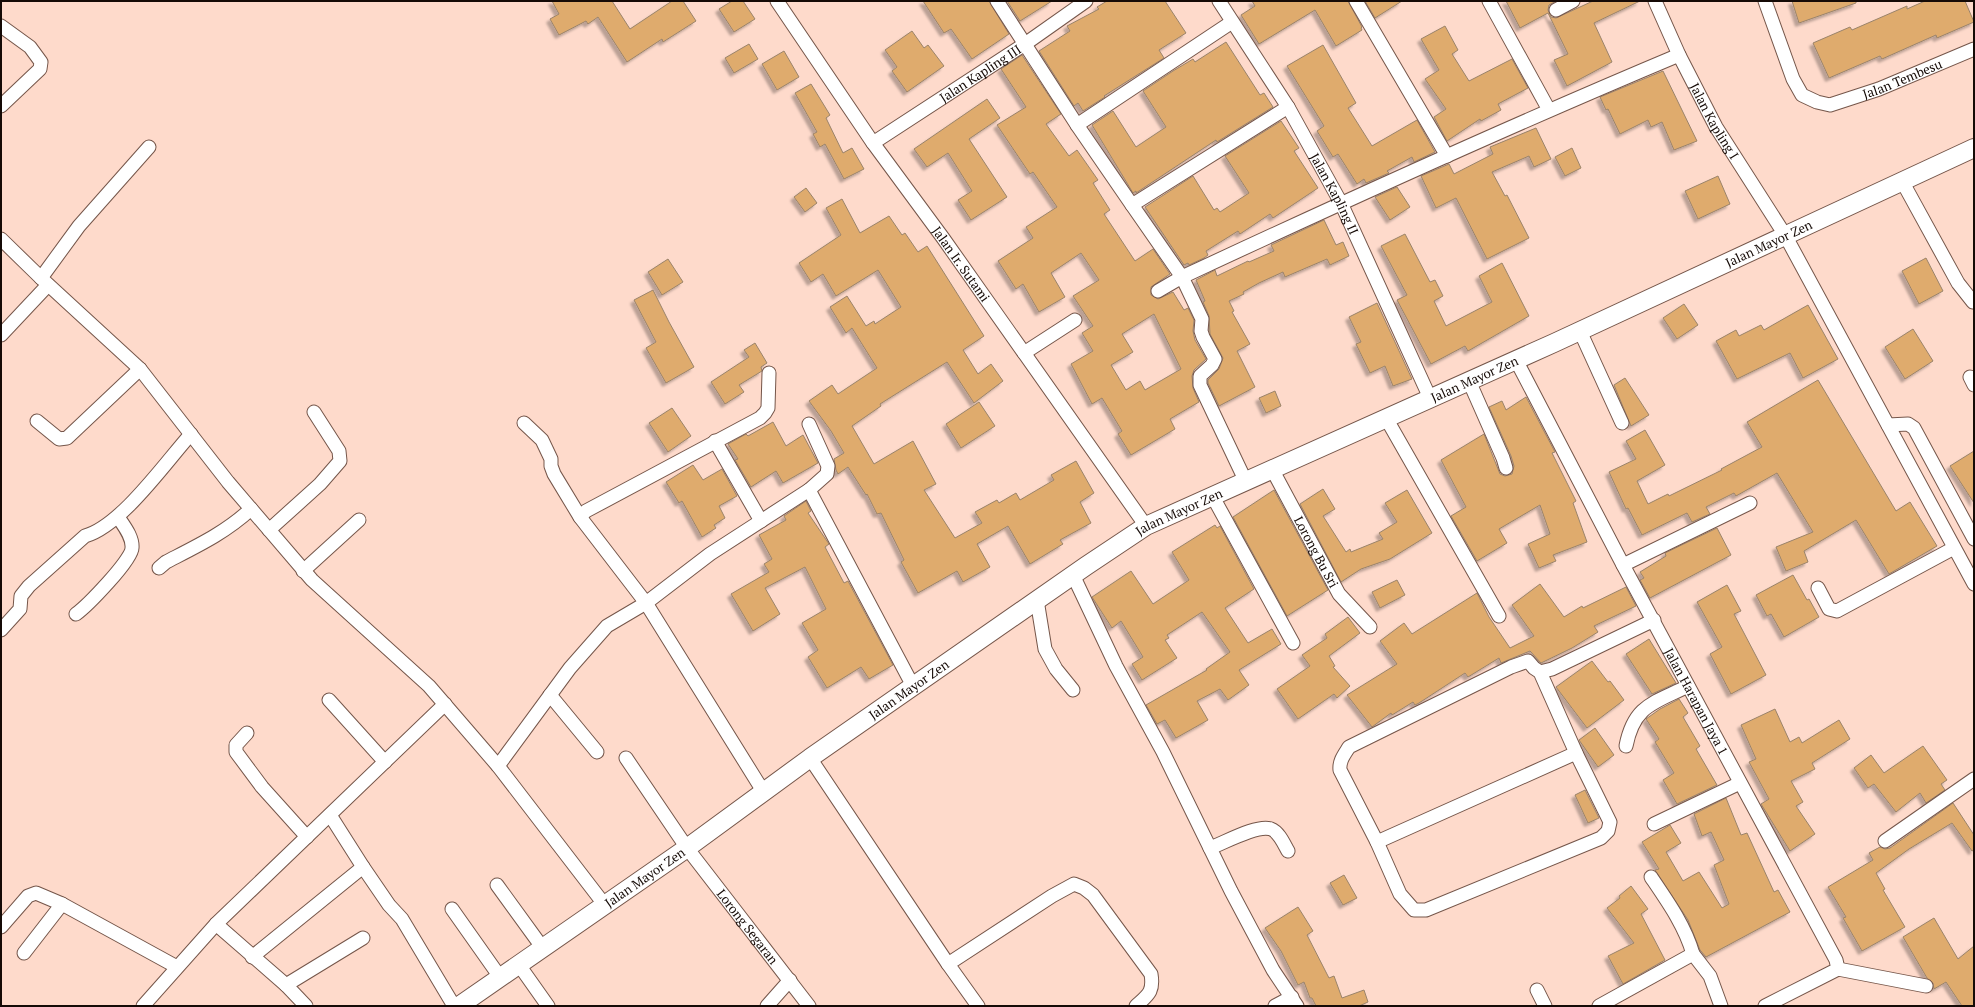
<svg xmlns="http://www.w3.org/2000/svg" width="1975" height="1007" viewBox="0 0 1975 1007" font-family="'PT Serif',serif">
  <style>
    .building { fill: #dfab6d; stroke: #9a836a; fill-rule: evenodd; filter: url(#shadow) }
    .lines { fill: none; stroke-linecap: round; stroke-linejoin: round }
    .street-casing { stroke: #75564a; stroke-width: 15 }
    .secondary-casing { stroke: #75564a; stroke-width: 20 }
    .street { stroke: #fff; stroke-width: 13 }
    .secondary { stroke: #fff; stroke-width: 18 }
    .labels { text-anchor: middle; stroke-width: 3; stroke-linejoin: round; paint-order: stroke }
    .street-label { font-size: 13px; fill: #150a06; stroke: #fbece6 }
  </style>
  <defs>
    <filter id="shadow"><feDropShadow dx="-3.5" dy="3.5" stdDeviation="1" flood-color="#0004"/></filter>
  </defs>
  <rect width="100%" height="100%" fill="#fedacb"/>
  <g class="building">
    <path d="M552,1H612L630,29L672,1H683L696,21L663,42L662,39L627,62L598,17L588,24L586,21L559,35L550,19L559,14Z"/>
    <path d="M732,1H743L755,19L734,32L719,9Z"/>
    <path d="M923,1H989L1009,34L972,59L951,29L944,33Z"/>
    <path d="M1007,1H1052L1020,21Z"/>
    <path d="M1107,1H1165L1186,33L1159,50L1164,58L1104,96L1105,97L1083,111L1078,103L1074,106L1039,51L1070,31L1067,26L1099,9L1097,7Z"/>
    <path d="M1252,1H1348L1362,27L1361,28L1362,30L1336,46L1315,10L1259,44L1241,15L1255,6Z"/>
    <path d="M1365,1H1402L1375,18Z"/>
    <path d="M1506,1H1556L1549,5L1548,10L1551,17L1556,18L1593,1H1640L1594,23L1612,62L1567,86L1554,60L1568,54L1548,13L1520,28Z"/>
    <path d="M1792,1H1856V3L1799,23Z"/>
    <path d="M1925,1H1965L1974,22L1937,38L1936,35L1882,59L1880,56L1829,78L1813,43L1850,27L1852,30L1907,6V9Z"/>
    <path d="M1445,26L1458,50L1452,54L1469,81L1512,59L1528,88L1498,104L1501,110L1481,121L1480,119L1447,141L1434,117L1446,109L1425,79L1439,70L1421,39Z"/>
    <path d="M912,31L924,48L928,45L944,66L907,92L892,71L897,67L885,50Z"/>
    <path d="M1226,42L1260,95L1264,93L1273,107L1217,142L1216,140L1136,193V191L1133,193L1092,125L1113,111L1136,147L1166,127L1143,91L1173,71L1193,59L1195,62Z"/>
    <path d="M749,44L758,59L734,73L725,58Z"/>
    <path d="M1323,45L1356,103L1348,108L1372,146L1417,120L1435,152L1414,162L1412,157L1387,171L1389,173L1366,183L1364,179L1357,184L1338,154L1333,157L1317,131L1324,126L1287,66Z"/>
    <path d="M784,51L799,77L777,90L762,64Z"/>
    <path d="M1022,55L1061,114L1046,124L1069,156L1077,150L1098,180L1093,183L1110,210L1104,214L1135,261L1153,249L1170,274L1151,287V295L1158,299L1173,292L1184,310L1188,308L1194,320L1193,331L1195,340L1206,359L1194,370L1192,376L1193,388L1199,402L1170,419L1175,429L1131,455L1118,434L1122,431L1102,398L1092,404L1071,364L1093,351L1082,333L1093,326L1073,296L1099,280L1081,253L1051,273L1065,297L1039,312L1023,284L1016,289L998,261L1033,238L1026,227L1057,207L1033,172L1030,174L997,125L1026,107L1001,69ZM1154,314L1181,369L1145,390L1140,381L1126,390L1111,365L1133,352L1122,334Z"/>
    <path d="M1663,71L1697,141L1674,150L1662,122L1651,127L1648,120L1620,134L1608,109L1606,110L1600,97Z"/>
    <path d="M811,84L830,115L826,118L843,153L852,148L864,169L844,179L825,144L820,147L813,134L817,132L795,93Z"/>
    <path d="M987,99L1000,118L969,139L1007,197L971,220L958,200L972,191L948,153L927,167L914,149Z"/>
    <path d="M1281,121L1299,148L1294,151L1318,188L1273,218L1270,214L1240,234L1238,231L1206,251L1208,255L1204,258L1189,265L1188,263L1184,265L1145,207L1193,176L1214,210L1217,208L1220,212L1249,193L1225,156Z"/>
    <path d="M1536,128L1551,159L1534,167L1529,156L1492,172L1505,196L1507,195L1529,238L1487,259L1456,198L1436,208L1421,176L1449,164L1454,174L1493,154L1490,147Z"/>
    <path d="M1572,148L1581,168L1565,176L1555,157Z"/>
    <path d="M1718,176L1730,204L1698,219L1685,191Z"/>
    <path d="M1397,187L1410,207L1390,220L1375,197Z"/>
    <path d="M806,188L817,203L805,212L794,197Z"/>
    <path d="M842,199L860,233L889,216L902,235L905,233L918,252L927,246L984,336L963,350L978,374L991,364L1003,381L974,403L947,362L880,404L881,406L852,426L874,464L913,441L936,484L924,490L955,538L982,523L975,512L997,500L999,503L1016,493L1020,500L1054,480L1051,475L1076,461L1094,493L1080,502L1091,523L1060,540L1063,544L1030,564L1008,526L977,544L990,567L963,582L957,571L918,593L901,562L904,560L881,513L877,514L867,494L866,495L848,467L838,474L836,470L834,459L844,453L831,431L809,401L832,385L838,394L877,368L852,328L846,333L830,307L847,296L866,326L874,321L875,324L901,307L878,270L836,296L823,274L811,282L799,263L841,235L826,208Z"/>
    <path d="M1324,220L1336,245L1343,242L1349,256L1330,265L1327,259L1285,277L1283,272L1259,283L1243,292L1244,294L1229,301L1234,311L1232,312L1250,344L1237,351L1255,387L1219,406L1208,383V380L1219,369L1223,358L1210,334L1209,316L1203,302L1205,301L1196,280L1215,270L1217,276L1248,261L1249,262L1274,251L1271,245Z"/>
    <path d="M1405,234L1430,282L1435,280L1443,296L1434,301L1446,326L1492,302L1479,276L1502,263L1529,316L1468,351L1465,346L1431,364L1397,300L1407,295L1381,246Z"/>
    <path d="M1926,258L1943,291L1919,304L1902,271Z"/>
    <path d="M668,259L683,282L662,295L648,272Z"/>
    <path d="M653,290L669,322L694,367L666,383L646,348L656,342L634,300Z"/>
    <path d="M1377,303L1412,379L1393,386L1385,366L1370,373L1356,344L1361,342L1349,317Z"/>
    <path d="M1684,304L1698,325L1677,339L1663,318Z"/>
    <path d="M1808,305L1838,359L1803,378L1790,353L1737,379L1716,341L1736,330L1739,336L1761,325L1764,330Z"/>
    <path d="M1913,329L1933,361L1905,379L1885,347Z"/>
    <path d="M755,343L767,363L761,367L762,371L739,385L744,392L725,404L711,382L749,357L744,350Z"/>
    <path d="M1625,378L1649,415L1631,426L1614,385Z"/>
    <path d="M1818,380L1896,511L1910,502L1937,546L1889,574L1856,520L1804,551L1808,562L1786,571L1776,547L1813,532L1777,473L1736,496L1734,493L1706,507L1710,514L1692,522L1687,513L1642,535L1628,508L1626,509L1609,472L1636,459L1626,441L1645,430L1665,465L1637,481L1648,504L1668,494L1669,496L1722,470L1721,469L1762,447L1747,422Z"/>
    <path d="M1275,391L1281,406L1266,413L1259,398Z"/>
    <path d="M1526,397L1555,452L1552,453L1576,501L1573,503L1587,542L1553,555L1556,561L1539,568L1528,544L1550,534L1540,505L1499,529L1507,543L1477,561L1451,516L1466,507L1441,460L1484,434L1500,474L1505,476L1512,474L1514,466L1511,456L1489,407L1502,401L1506,410Z"/>
    <path d="M979,402L995,426L961,448L946,424Z"/>
    <path d="M672,408L691,436L668,452L649,423Z"/>
    <path d="M773,422L786,446L803,435L818,463L783,483L776,471L751,487L735,460L738,459L728,444L746,434L748,436Z"/>
    <path d="M1974,451V503L1950,466Z"/>
    <path d="M693,465L703,480L722,469L737,496L719,506L725,518L714,525L716,528L702,537L682,501L679,503L666,482Z"/>
    <path d="M1323,489L1335,509L1323,516L1346,552L1350,549L1351,552L1383,539L1379,533L1397,522L1385,503L1407,490L1432,533L1390,559L1361,569L1341,582L1300,504Z"/>
    <path d="M1274,490L1328,590L1287,616L1233,517Z"/>
    <path d="M806,501L811,511L808,513L829,544L825,547L844,583L848,581L893,665L869,679L861,667L827,688L808,657L818,650L802,623L826,609L805,567L765,588L780,614L753,631L731,594L769,572L764,564L772,559L759,535L786,520L784,516Z"/>
    <path d="M1215,525L1217,528L1220,526L1254,589L1225,608L1248,643L1272,629L1281,644L1239,670L1249,685L1228,700L1220,689L1197,701L1208,720L1176,738L1165,720L1157,724L1146,705L1207,670L1206,669L1230,652L1202,612L1167,635L1169,638L1165,640L1177,658L1142,680L1132,664L1143,657L1121,621L1112,628L1092,597L1131,571L1153,604L1189,580L1172,552Z"/>
    <path d="M1717,528L1731,555L1650,598L1640,580L1644,578L1640,572L1666,556L1665,553Z"/>
    <path d="M1793,575L1807,600L1809,599L1819,617L1784,637L1771,614L1767,616L1756,595Z"/>
    <path d="M1397,580L1405,595L1380,608L1372,592Z"/>
    <path d="M1540,584L1564,617L1582,606L1583,608L1626,587L1636,606L1594,626L1598,632L1572,648L1541,663L1530,651L1501,663L1499,658L1468,677L1465,673L1419,703L1415,705L1413,702L1392,715L1391,713L1372,727L1347,695L1397,664L1380,641L1404,623L1412,634L1477,593L1489,617L1510,648L1534,636L1512,605Z"/>
    <path d="M1727,585L1741,611L1734,614L1766,675L1731,694L1710,654L1722,647L1697,602Z"/>
    <path d="M1348,617L1360,633L1329,656L1335,666L1333,667L1350,686L1337,698L1334,694L1298,719L1277,689L1310,666L1302,655L1327,638L1325,634Z"/>
    <path d="M1649,639L1676,683L1652,694L1626,654Z"/>
    <path d="M1592,661L1608,682L1610,681L1624,700L1587,728L1556,687Z"/>
    <path d="M1679,699L1688,713L1683,717L1700,746L1696,749L1717,785L1677,804L1663,780L1674,773L1655,742L1659,739L1646,719L1660,709Z"/>
    <path d="M1775,709L1790,742L1799,737L1802,743L1839,720L1850,739L1812,763L1815,769L1791,781L1803,802L1796,806L1815,834L1790,851L1761,804L1769,799L1749,762L1756,759L1741,725Z"/>
    <path d="M1595,728L1614,755L1598,767L1579,740Z"/>
    <path d="M1923,746L1947,780L1941,784L1945,790L1926,803L1920,793L1896,812L1874,784L1868,788L1854,768L1871,755L1884,773Z"/>
    <path d="M1585,790L1599,818L1588,823L1575,795Z"/>
    <path d="M1726,798L1741,835L1747,833L1774,892L1778,890L1790,912L1706,957L1700,950L1688,920L1655,870L1659,869L1642,842L1670,825L1681,843L1666,852L1683,881L1699,872L1722,908L1729,904L1714,865L1724,860L1711,832L1702,836L1694,814Z"/>
    <path d="M1953,803L1974,835V850L1972,851L1952,823L1909,849L1876,873L1885,889L1883,890L1905,927L1862,951L1843,918L1846,917L1828,887L1873,860L1869,853L1880,847L1885,849L1890,848Z"/>
    <path d="M1344,875L1357,898L1343,905L1330,883Z"/>
    <path d="M1631,886L1648,909L1641,914L1665,960L1623,984L1608,956L1634,943L1607,908L1620,898L1619,896Z"/>
    <path d="M1298,907L1313,931L1307,935L1329,978L1334,976L1342,998L1364,990L1368,1002L1359,1006H1316L1312,998H1310L1304,982L1298,985L1281,951L1265,928Z"/>
    <path d="M1934,918L1958,959L1974,946V1006H1962L1946,982L1934,989L1933,983L1927,978L1903,937Z"/>
  </g>
  <g class="lines">
    <g class="street-casing">
      <g id="street">
        <path id="s1" d="M777,1L873,143L943,238L1146,526"/>
        <path d="M997,1L1077,125L1132,205L1288,107"/>
        <path id="s2" d="M1219,1L1288,107L1341,203L1430,398"/>
        <path d="M1356,1L1447,156"/>
        <path d="M1489,1L1549,110"/>
        <path id="s3" d="M1655,1L1679,55L1716,127L1785,235L1974,584"/>
        <path id="s4" d="M1765,1L1793,79L1802,95L1817,102L1830,105L1879,89L1974,49"/>
        <path d="M1556,10L1573,1"/>
        <path d="M1,26L30,47L41,62L40,69L1,106"/>
        <path d="M1077,125L1232,22"/>
        <path id="s5" d="M873,143L1025,44L1086,1"/>
        <path d="M1902,181L1958,283L1973,302"/>
        <path d="M1132,205L1182,277L1202,319L1201,331L1203,337L1215,359L1212,365L1200,376V385L1246,482"/>
        <path d="M1,239L41,278L140,369L228,482L312,580L429,686L498,766L604,904"/>
        <path d="M41,278L79,226L149,147"/>
        <path d="M1158,291L1182,277C1347,200 1512,125 1679,55"/>
        <path d="M1580,331L1622,423"/>
        <path d="M1,335L48,285"/>
        <path d="M1024,353L1075,320"/>
        <path id="s6" d="M1516,360L1623,565L1836,960L1838,969L1765,1006"/>
        <path d="M1970,377L1974,385"/>
        <path d="M1469,381L1503,458L1506,468"/>
        <path d="M1386,418L1499,616"/>
        <path d="M37,421L59,439L67,438L140,369"/>
        <path d="M524,423L542,440L551,459V466L554,474L580,517"/>
        <path d="M809,424L828,466L827,474L809,490L913,686"/>
        <path d="M1888,425L1908,424L1914,428L1974,539"/>
        <path d="M715,441L761,521"/>
        <path id="s7" d="M1272,469L1339,594L1370,627"/>
        <path d="M1213,497L1293,643"/>
        <path d="M269,530L320,484L340,461L339,451L314,412"/>
        <path d="M1623,565L1750,503"/>
        <path d="M159,568L166,562C197,546 225,533 251,509"/>
        <path d="M303,571L359,520"/>
        <path d="M1073,575L1116,666L1163,752L1231,891L1273,970L1297,1006"/>
        <path d="M1818,588L1829,609L1837,611L1954,548"/>
        <path d="M1037,600L1045,649L1056,669L1073,690"/>
        <path d="M76,614C87,606 132,560 132,548C133,537 124,526 118,517"/>
        <path d="M1,630L20,609L21,596L29,586L85,536C121,526 165,463 191,434"/>
        <path d="M1540,672L1534,668L1528,661L1511,667L1349,747C1344,755 1339,761 1340,770L1377,842L1400,894L1414,910H1426L1601,838L1608,831L1610,822L1576,753L1540,672L1552,669L1654,620"/>
        <path d="M550,695L597,752"/>
        <path d="M329,700L385,762"/>
        <path d="M247,733L236,745V752L262,787L307,837"/>
        <path d="M1626,746C1634,705 1654,703 1688,686"/>
        <path id="s8" d="M626,758L687,848L809,1006"/>
        <path d="M810,758L948,964"/>
        <path d="M498,766L570,668L607,626L646,603L710,554L809,490"/>
        <path d="M763,791L646,603L580,517L586,511L760,418L765,413L768,408L769,373"/>
        <path d="M330,815L363,867L389,905L402,919L454,1006"/>
        <path d="M1654,824L1740,783"/>
        <path d="M1885,841L1974,779"/>
        <path d="M1377,842L1576,753"/>
        <path d="M1210,848C1224,843 1257,824 1271,829C1279,832 1284,844 1288,851"/>
        <path d="M1651,877C1668,902 1685,926 1693,954"/>
        <path d="M497,885L542,947"/>
        <path d="M452,909L500,977"/>
        <path d="M216,924L286,985L306,1006"/>
        <path d="M1,927L28,896L36,893L62,904L177,967"/>
        <path d="M24,953L62,904"/>
        <path d="M252,957L363,867"/>
        <path d="M519,965L548,1006"/>
        <path d="M1838,969L1926,986"/>
        <path d="M286,985L363,938"/>
        <path d="M1537,990L1545,1006"/>
        <path d="M143,1006L216,924L445,704"/>
        <path d="M767,1006L790,980"/>
        <path d="M978,1006L948,964L1052,896L1074,884L1084,888L1093,895L1151,974C1154,992 1148,995 1136,1006"/>
        <path d="M1275,1006L1292,997"/>
        <path d="M1599,1006L1693,954L1710,976L1721,1006"/>
      </g>
    </g>
    <g class="secondary-casing">
      <g id="secondary">
        <path id="s9" d="M459,1006L687,848L810,758L1086,566L1146,526L1554,343L1974,148"/>
      </g>
    </g>
    <use href="#street" class="street"/>
    <use href="#secondary" class="secondary"/>
  </g>
  <g class="labels">
    <g class="street-label">
      <text dy="5" stroke="none"><textPath href="#s5" startOffset="128">Jalan Kapling III</textPath></text>
      <text dy="5" stroke="none"><textPath href="#s4" startOffset="208">Jalan Tembesu</textPath></text>
      <text dy="5" stroke="none"><textPath href="#s3" startOffset="134">Jalan Kapling I</textPath></text>
      <text dy="5" stroke="none"><textPath href="#s2" startOffset="225">Jalan Kapling II</textPath></text>
      <text dy="5" stroke="none"><textPath href="#s9" startOffset="1522">Jalan Mayor Zen</textPath></text>
      <text dy="5" stroke="none"><textPath href="#s1" startOffset="321">Jalan Ir. Sutami</textPath></text>
      <text dy="5" stroke="none"><textPath href="#s9" startOffset="1198">Jalan Mayor Zen</textPath></text>
      <text dy="5" stroke="none"><textPath href="#s9" startOffset="874">Jalan Mayor Zen</textPath></text>
      <text dy="5" stroke="none"><textPath href="#s7" startOffset="94">Lorong Bu Sri</textPath></text>
      <text dy="5" stroke="none"><textPath href="#s9" startOffset="550">Jalan Mayor Zen</textPath></text>
      <text dy="5" stroke="none"><textPath href="#s6" startOffset="386">Jalan Harapan Jaya 1</textPath></text>
      <text dy="5" stroke="none"><textPath href="#s9" startOffset="226">Jalan Mayor Zen</textPath></text>
      <text dy="5" stroke="none"><textPath href="#s8" startOffset="208">Lorong Segaran</textPath></text>
    </g>
  </g>
  <rect width="1975" height="1007" fill="none" stroke="#150a06" stroke-width="4"/>
</svg>
